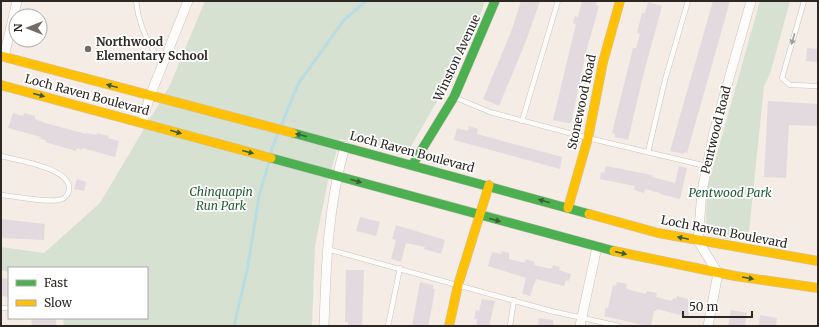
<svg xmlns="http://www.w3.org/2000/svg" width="819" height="327" viewBox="0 0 819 327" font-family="Merriweather,serif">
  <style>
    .green { fill: #d6e1d2 }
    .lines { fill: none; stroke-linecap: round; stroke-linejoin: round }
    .stream { stroke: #badde2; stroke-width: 3 }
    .building { fill: #e2dade }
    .lane-casing { stroke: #cac2bd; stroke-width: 5.5 }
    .street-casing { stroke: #cac2bd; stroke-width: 10 }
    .fast-casing { stroke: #cac2bd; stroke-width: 10 }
    .slow-casing { stroke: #cac2bd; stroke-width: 10 }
    .lane { stroke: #fefcfb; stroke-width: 4.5 }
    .street { stroke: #fefcfb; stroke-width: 9 }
    .fast { stroke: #4caf50; stroke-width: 9 }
    .slow { stroke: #ffc107; stroke-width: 9 }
    .oneway { fill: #a09d9a }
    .oneway2 { fill: #395e35 }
    .poi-dot { fill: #736d67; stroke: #fff; stroke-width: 1.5 }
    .labels { text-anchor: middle; stroke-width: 3.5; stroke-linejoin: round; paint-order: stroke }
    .poi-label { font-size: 12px; font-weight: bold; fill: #2d2823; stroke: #fff; text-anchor: start }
    .street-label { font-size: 12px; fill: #2d2823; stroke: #fff }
    .park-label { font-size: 12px; font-style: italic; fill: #215d37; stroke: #fff }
  </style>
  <rect width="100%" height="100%" fill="#f5ece5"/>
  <g class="green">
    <path d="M205,1H485L469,46L407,153L340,139L328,181L315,246L312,326H64L63,318H147V268H9V272L1,270V247L44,253L100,203L170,85Z"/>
    <path d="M760,1H790L770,74L764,86L748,241C733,239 713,241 706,227L707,189Z"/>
  </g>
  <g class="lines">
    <g class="stream">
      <path d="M281,126L298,84L344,20L366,1"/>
      <path d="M270,154L278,133"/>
      <path d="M234,326L248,266L259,196L269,162"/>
    </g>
  </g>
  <g class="building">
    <path d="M521,1H540L526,41L499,106L483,99L511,32Z"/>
    <path d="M582,1H597L596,5L599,6L586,52L571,123H567L553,120L576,24L573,23L575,16L578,17Z"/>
    <path d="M713,1H730L687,153L684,152V154L670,151Z"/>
    <path d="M648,2L662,6L643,76L628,140L615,137V134L612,133L633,48H636L640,34L637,33L642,13H645Z"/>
    <path d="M807,48L818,49V62L806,61Z"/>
    <path d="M768,101L818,104V126L789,125L786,178L764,177Z"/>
    <path d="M13,113L23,116L24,113L35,116V119L45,123L86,134V133L97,135V133L109,136L108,138L119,141L115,157L82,148V150L77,148L76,151L45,142L46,140L40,139L41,137L8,128Z"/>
    <path d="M469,126L478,129L477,134L562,157L560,169L454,140L457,128L468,131Z"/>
    <path d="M606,166L652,175V177L675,183L679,166L687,168L680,199L660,194V193L645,189L644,193L634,190L635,186L600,179L601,172L604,173Z"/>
    <path d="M77,179L86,182L84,191L74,189Z"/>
    <path d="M360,217L380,222L376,236L356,231Z"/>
    <path d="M1,219L45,224L44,240L1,238Z"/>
    <path d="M396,225L445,240L441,254L424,249L425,247L406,243L401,262L391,259L396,240L392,239Z"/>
    <path d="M502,251L509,253V259L525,263L526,259L535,262L534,265L551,269L553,265L560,267L559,270L571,274L569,281L566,280L564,286L536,279L530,296L522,294L526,278L488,266L492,252L501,254Z"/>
    <path d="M346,270H364L362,326H348V322H345Z"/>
    <path d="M1,278L9,279V297L1,296Z"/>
    <path d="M420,282L433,285V289H435L432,307L428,326H412Z"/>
    <path d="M617,282L627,284L626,288L630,290L646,294L647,291L657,293L656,297L672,301L673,298L676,299L677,296L688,299V302H691L688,317L657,309L656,311H654L651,326H647L604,316L606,307L608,308L613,285L616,286Z"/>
    <path d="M482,299L495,301L489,326H476L477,319H474L476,310L479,311Z"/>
    <path d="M731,310L747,313L745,326H728Z"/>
    <path d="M760,315L777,318L776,326H759Z"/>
    <path d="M31,318H56V326H32Z"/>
    <path d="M539,318L553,320V326H538Z"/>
  </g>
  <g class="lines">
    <g class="lane-casing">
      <g id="lane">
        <path d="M136,1C138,21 145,38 156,55L165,58"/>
        <path d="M804,1L782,78L790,85L818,86"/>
        <path d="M456,98L490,112L588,138L706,166"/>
        <path d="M522,121L558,1"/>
        <path d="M648,152L665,80L688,1"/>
        <path d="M1,156C16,160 71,168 69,189C69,193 66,198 62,199C53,204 13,196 1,195"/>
        <path d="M327,249L551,311L619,326"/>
        <path d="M1,308H6"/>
        <path d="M388,326L400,268"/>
        <path d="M510,326L514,300"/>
      </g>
    </g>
    <g class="street-casing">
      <g id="street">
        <path d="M4,57L17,1"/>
        <path d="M142,123L150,96L188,1"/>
        <path d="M324,326C326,265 328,205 345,146"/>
        <path d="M580,326L597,247"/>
        <path d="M708,326L718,273L698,241L702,191L714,132L751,1"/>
      </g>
    </g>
    <g class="fast-casing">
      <g id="fast">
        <path d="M293,133L589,214"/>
        <path d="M271,158L614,251"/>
        <path d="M413,164L454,97L495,1"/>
      </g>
    </g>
    <g class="slow-casing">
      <g id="slow">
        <path d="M1,56L293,133"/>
        <path d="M1,85L271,158"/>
        <path d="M568,208L588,138L603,62L620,1"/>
        <path d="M589,214L658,233L818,261"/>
        <path d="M614,251L735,276L818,288"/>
        <path d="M449,326L458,285L489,185"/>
      </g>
    </g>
    <use href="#lane" class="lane"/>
    <use href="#street" class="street"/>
    <use href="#fast" class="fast"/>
    <use href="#slow" class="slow"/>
  </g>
  <defs><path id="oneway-solid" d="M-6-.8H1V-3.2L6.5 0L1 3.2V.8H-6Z"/></defs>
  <use class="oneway" href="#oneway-solid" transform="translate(793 39) rotate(106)"/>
  <g class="oneway2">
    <use href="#oneway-solid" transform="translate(112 86) rotate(-165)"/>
    <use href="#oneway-solid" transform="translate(39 95) rotate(15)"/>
    <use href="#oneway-solid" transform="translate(176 132) rotate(16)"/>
    <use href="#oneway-solid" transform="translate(301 135) rotate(-166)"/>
    <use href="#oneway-solid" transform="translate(248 152) rotate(15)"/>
    <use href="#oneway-solid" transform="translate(356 181) rotate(16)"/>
    <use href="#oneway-solid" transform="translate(544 201) rotate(-164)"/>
    <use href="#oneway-solid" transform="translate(495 220) rotate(15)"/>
    <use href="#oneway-solid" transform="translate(683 238) rotate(-168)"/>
    <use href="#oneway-solid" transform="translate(621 253) rotate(13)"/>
    <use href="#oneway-solid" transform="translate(748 278) rotate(10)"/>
  </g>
  <circle class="poi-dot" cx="88" cy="49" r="4"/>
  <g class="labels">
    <g class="poi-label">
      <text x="96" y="46">Northwood<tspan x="96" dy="14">Elementary School</tspan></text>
    </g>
    <g class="street-label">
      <text transform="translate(457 58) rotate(-65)" y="4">Winston Avenue</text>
      <text transform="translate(87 95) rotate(15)" y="4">Loch Raven Boulevard</text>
      <text transform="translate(582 102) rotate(-78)" y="4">Stonewood Road</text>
      <text transform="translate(716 130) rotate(-76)" y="4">Pentwood Road</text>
      <text transform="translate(412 152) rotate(15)" y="4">Loch Raven Boulevard</text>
      <text transform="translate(724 232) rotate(11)" y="4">Loch Raven Boulevard</text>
    </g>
    <g class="park-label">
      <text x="221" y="196">Chinquapin<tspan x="221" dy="14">Run Park</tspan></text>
      <text x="730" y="197">Pentwood Park</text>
    </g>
  </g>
  <rect width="819" height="327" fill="none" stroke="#2d2823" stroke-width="4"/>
  <rect x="8" y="267" width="140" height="52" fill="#ffffff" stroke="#aba9a7"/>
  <rect x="16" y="280" width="20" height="6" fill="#4caf50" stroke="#aba9a7"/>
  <text x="44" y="287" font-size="12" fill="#2d2823">Fast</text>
  <rect x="16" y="300" width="20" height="6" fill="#ffc107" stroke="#aba9a7"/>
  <text x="44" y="307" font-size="12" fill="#2d2823">Slow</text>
  <g transform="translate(28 28) rotate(270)"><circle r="19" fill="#ffffff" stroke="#aba9a7"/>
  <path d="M0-3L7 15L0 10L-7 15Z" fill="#736d67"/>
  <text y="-6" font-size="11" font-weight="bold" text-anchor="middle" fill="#2d2823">N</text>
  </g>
  <path d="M683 311v6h69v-6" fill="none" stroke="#2d2823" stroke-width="2"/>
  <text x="689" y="311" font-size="12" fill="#2d2823" stroke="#ffffff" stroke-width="3" paint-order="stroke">50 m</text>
</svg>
